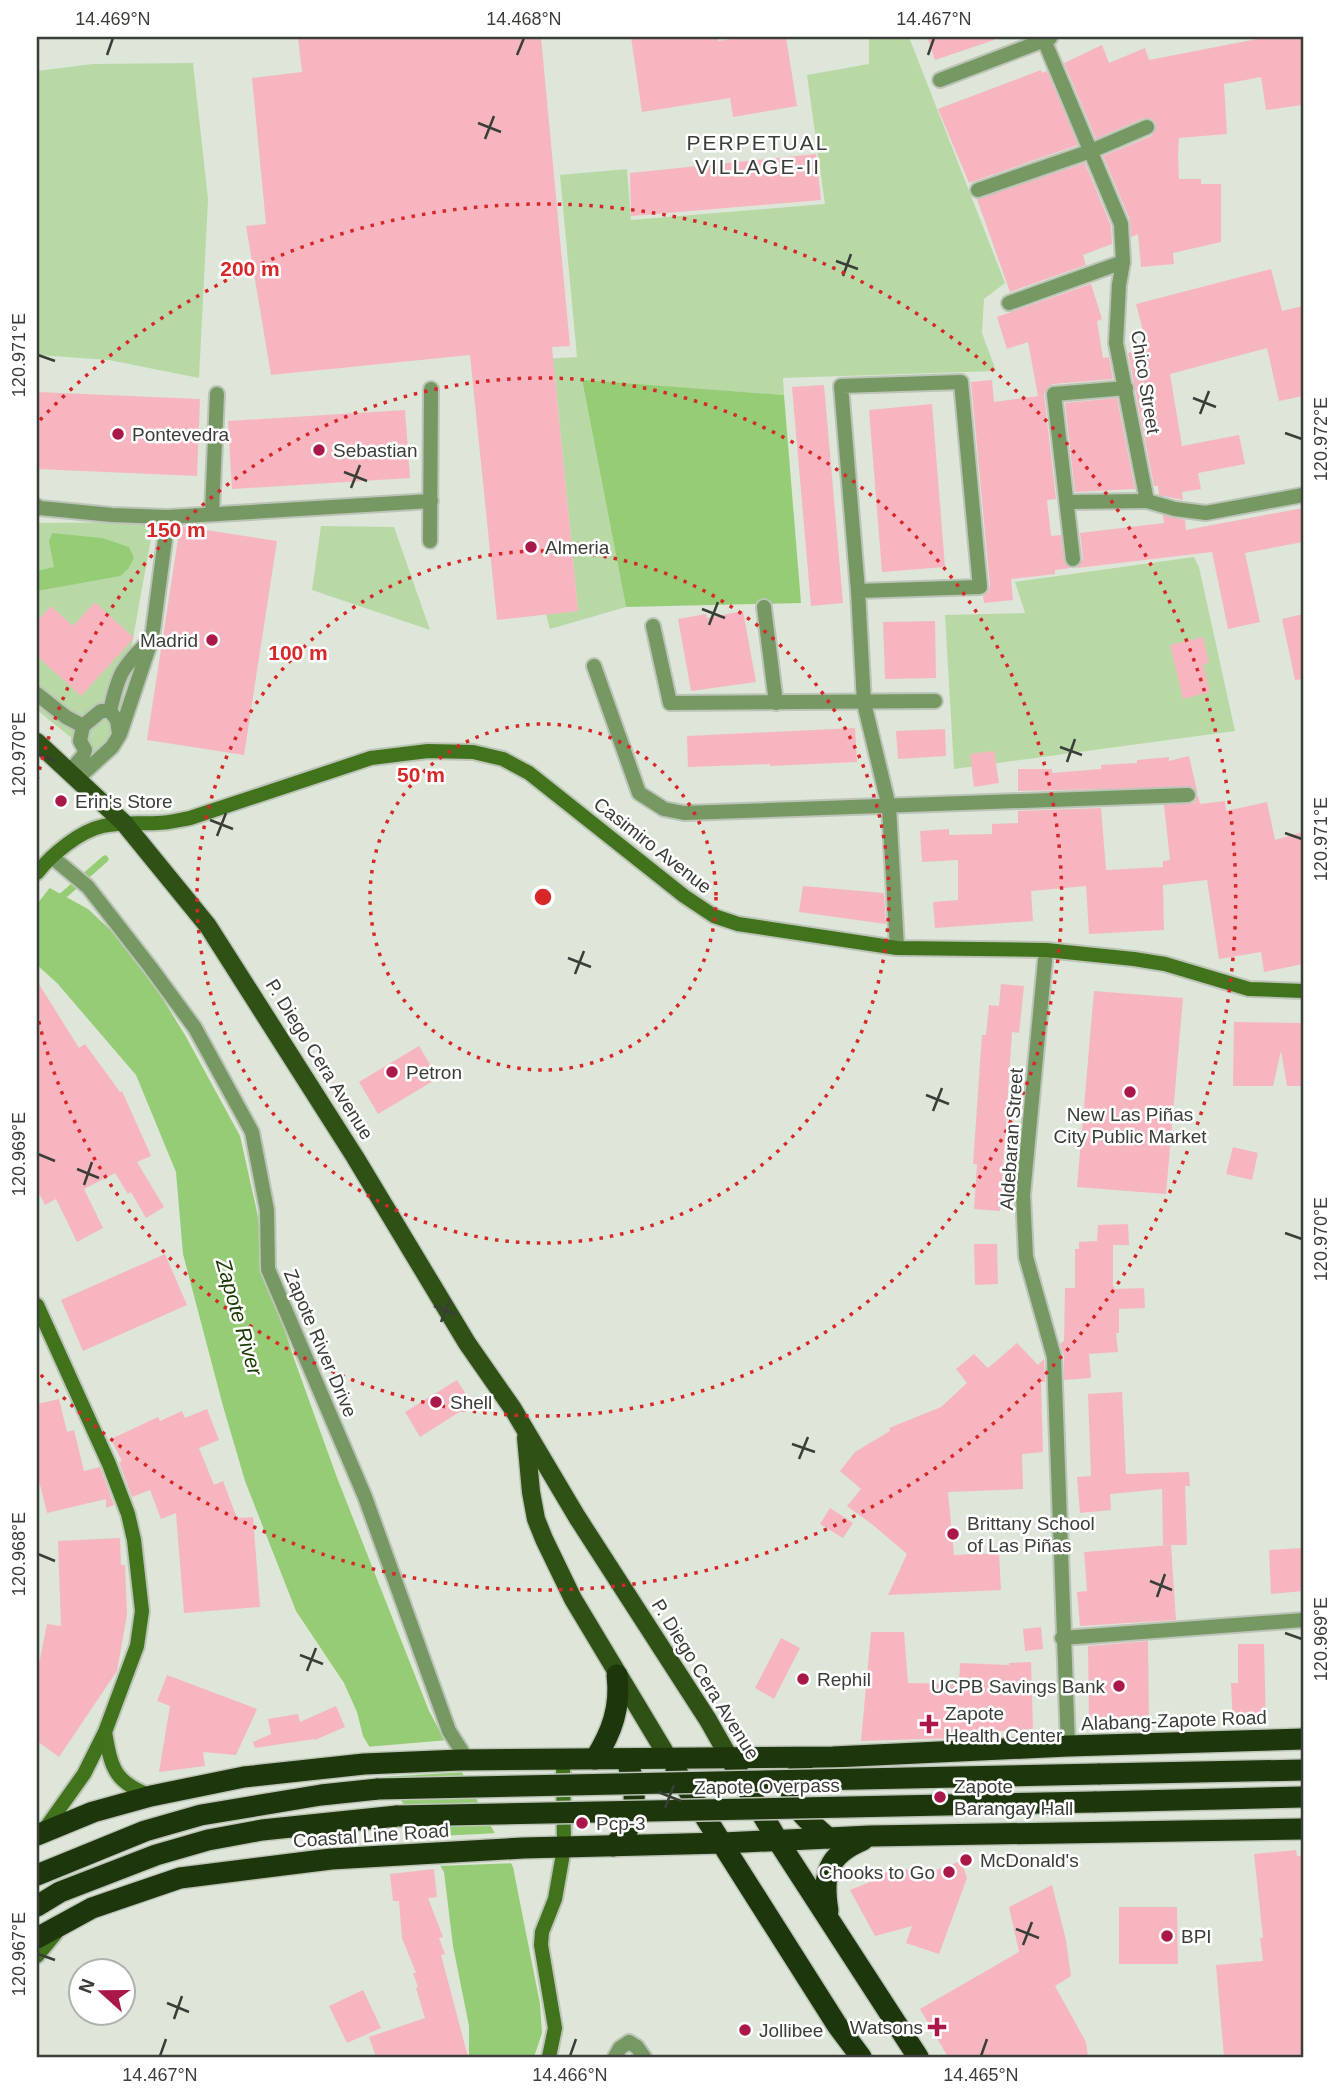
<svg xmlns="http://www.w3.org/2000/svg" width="1340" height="2094" viewBox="0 0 1340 2094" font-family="Arial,sans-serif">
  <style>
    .green { fill: #b8d9a6 }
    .water { fill: #97cc77 }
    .pier { fill: #dde6d8 }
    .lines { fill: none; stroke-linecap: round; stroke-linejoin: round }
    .stream { stroke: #97cc77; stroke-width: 7 }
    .building { fill: #f7b6bf }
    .street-casing { stroke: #bcc4b8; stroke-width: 18 }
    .secondary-casing { stroke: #bcc4b8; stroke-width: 18 }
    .primary-casing { stroke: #bcc4b8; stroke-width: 21 }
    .highway-casing { stroke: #bcc4b8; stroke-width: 24 }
    .street { stroke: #769863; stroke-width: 14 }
    .secondary { stroke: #41721c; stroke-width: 14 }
    .primary { stroke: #2f5116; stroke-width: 18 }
    .highway { stroke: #1d360b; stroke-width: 21 }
    .highway-bridge-casing { stroke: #bcc4b8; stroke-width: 24; stroke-linecap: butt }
    .highway-bridge { stroke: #1d360b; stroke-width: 21 }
    .ticks { fill: none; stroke: #3a3e38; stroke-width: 2.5 }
    .ring { fill: none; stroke: #d62828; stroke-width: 3.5; stroke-dasharray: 3.5 7 }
    .poi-dot { fill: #aa1749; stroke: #fff; stroke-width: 2.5 }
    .labels { text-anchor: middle; stroke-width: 5; stroke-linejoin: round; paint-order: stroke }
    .street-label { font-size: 19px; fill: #3a3e38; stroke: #fff }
    .poi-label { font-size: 19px; fill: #3a3e38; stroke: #fff; text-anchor: start }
    .neighbourhood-label { font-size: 21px; letter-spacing: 2px; fill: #3a3e38; stroke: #fff }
    .water-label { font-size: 21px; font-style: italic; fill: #1a3b00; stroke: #fff }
    .centre { fill: #d62828; stroke: #fff; stroke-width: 3.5 }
    .ring-label { font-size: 21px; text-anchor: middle; font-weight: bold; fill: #d62828; stroke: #fff; stroke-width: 5; stroke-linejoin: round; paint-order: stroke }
    .neatline { fill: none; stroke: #3a3e38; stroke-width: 2.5 }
    .ticks-label { font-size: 18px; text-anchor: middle; fill: #3a3e38 }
  </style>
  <rect width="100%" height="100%" fill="#dde6d8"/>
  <g class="green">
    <path d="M869,37H909L1005,283L984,299L982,333L996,371L783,378L784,395L582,381L626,607L550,629L546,614L578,611L555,377L510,361L577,357L560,175L627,169L631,220L825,204L807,75L869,64Z"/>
    <path d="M193,63L208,199L199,378L109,360L37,355V71L93,64Z"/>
    <path d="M154,522L114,743L95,757L37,710V523Z"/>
    <path d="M321,526L394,527L430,630L312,590Z"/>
    <path d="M1194,557L1199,567L1235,731L954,769L945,615L1025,613L1015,582Z"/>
  </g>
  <g class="water">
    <path d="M582,380L784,395L801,603L626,607Z"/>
    <path d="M52,533L102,538L129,547L134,558L128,569L120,576L37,591V571L54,567L49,541Z"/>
    <path d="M37,881L88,909L117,936L146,972L185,1035L240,1136L257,1212L266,1271L293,1356L336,1475L429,1711L513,1867L540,2004L542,2033L534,2057H469V2026L453,1946L444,1872L363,1736L357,1712L344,1683L296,1611L245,1481L223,1406L183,1254L176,1172L136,1075L57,983L37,965Z"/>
  </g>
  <g class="pier">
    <path d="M37,877L52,885L37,904Z"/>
    <path d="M448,1740L466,1772L384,1777L366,1747Z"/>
    <path d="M499,1833L515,1863L437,1866L419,1837Z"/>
  </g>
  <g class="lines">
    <path class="stream" d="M58,900L105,859"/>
  </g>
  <g class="building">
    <path d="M298,37H541L570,346L552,347L578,611L497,620L470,355L271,375L246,226L266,224L252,78L302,72Z"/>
    <path d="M631,37H718V41L743,37H786L797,106L733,117L730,98L642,112Z"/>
    <path d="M927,37H993L994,40L935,60Z"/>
    <path d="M1256,37H1303V105L1266,110L1261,77L1224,84L1227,134L1179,138L1178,154L1179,179H1201V184H1221V242L1173,253L1174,264L1141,267L1138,234L1131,237L1130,220L1103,156L1151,136L1156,129V124L1152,119L1144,118L1096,139L1064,63L1102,45L1109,63L1145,48L1149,60L1257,39Z"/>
    <path d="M1041,70L1042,73L1047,71L1078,145L969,183L938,109Z"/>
    <path d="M816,154L821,200L631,216L630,173Z"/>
    <path d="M1085,163L1111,226L1112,244L1083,255L1086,265L1010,292L977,199Z"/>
    <path d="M1271,269L1282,311L1303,306V396L1279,401L1267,348L1170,374L1182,446L1239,435L1245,464L1198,473L1201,489L1182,492L1183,500L1159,495L1158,486H1154L1128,353L1148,350L1136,304Z"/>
    <path d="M1091,284L1102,319L1097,321L1103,358L1109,357L1113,379L1053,384L1048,387L1044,394L1056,499L1047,500L1051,536L1061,535L1064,561L1071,568L1055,570V574L1011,579L1013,600L984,603L983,596L988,592L990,586L971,382L992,380L994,402L1038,396L1028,342L1007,349L997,317Z"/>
    <path d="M824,385L843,603L811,606L792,387Z"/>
    <path d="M37,392L200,399L197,476L37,469Z"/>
    <path d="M1117,398L1135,489L1075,492L1065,403Z"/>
    <path d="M932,404L945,567L882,572L869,410Z"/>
    <path d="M405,410L410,478L232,489L228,421Z"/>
    <path d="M1303,508V542L1245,553L1260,622L1228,629L1212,552L1077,568L1083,559L1080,533L1164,523L1163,515L1185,520L1186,530Z"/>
    <path d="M180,526L277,541L244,755L147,740Z"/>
    <path d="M95,602L134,638L81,696L37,656V621L51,606L73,626Z"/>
    <path d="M743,611L756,682L691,691L678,619L706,614L707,618Z"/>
    <path d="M1303,614V679L1295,680L1282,619Z"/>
    <path d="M935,621L936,678L885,679L883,622Z"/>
    <path d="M1203,637L1209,663L1203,664L1210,692L1183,699L1170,645Z"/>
    <path d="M855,728L857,762L770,766V764L688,767L687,736Z"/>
    <path d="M945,729L946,756L898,759L896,731Z"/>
    <path d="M994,751L999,783L974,787L970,754Z"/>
    <path d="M1189,756L1200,804L1225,801L1226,811L1267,802L1275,840L1303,832V964L1264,972L1261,952L1219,959L1207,880L1163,885L1164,930L1089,934L1086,886L1031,891L1033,921L935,928L933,902L958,900V860L922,862L920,831L949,829V835L992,834V824L1018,823V811L1101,808L1106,870L1163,867V861L1170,860L1164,805L1194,803L1198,795L1193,787L1018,791V769H1052V773L1101,769V765L1137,763V760L1169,757V761Z"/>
    <path d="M803,886L884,893L886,924L799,912Z"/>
    <path d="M37,981L79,1048L85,1044L120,1092L122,1091L151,1156L137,1162L164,1207L146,1218L131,1192L128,1194L115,1173L84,1189L103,1228L77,1242L56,1199L45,1205L37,1189Z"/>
    <path d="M1001,984L1024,986L1019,1033L1012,1032L1000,1211L974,1209L977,1164H973L982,1035H986L989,1005L999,1006Z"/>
    <path d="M1094,991L1183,998L1166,1194L1077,1187Z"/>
    <path d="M1234,1022L1303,1023V1086H1287L1281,1051L1273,1086H1233Z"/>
    <path d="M419,1046L438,1078L378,1114L359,1082Z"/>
    <path d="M1233,1147L1258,1153L1252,1180L1226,1174Z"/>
    <path d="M1128,1224L1129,1245H1113V1286L1115,1289L1144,1288L1145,1308L1119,1309V1333H1116L1118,1352L1089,1354L1091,1378L1064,1380V1356L1060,1344L1064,1341L1065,1288H1075V1249H1079V1242L1097,1241L1098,1225Z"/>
    <path d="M974,1244H997L998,1284L975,1285Z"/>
    <path d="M165,1254L187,1305L83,1351L61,1300Z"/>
    <path d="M1017,1343L1038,1365L1044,1359L1045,1382H1041L1043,1452L1022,1454L1023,1489L948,1492L954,1555L999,1553L1001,1590L888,1595L907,1554L873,1525L847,1506L861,1489L840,1471L855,1452L890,1431L889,1428L941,1407L967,1383L956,1369L974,1354L988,1368Z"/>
    <path d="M457,1380L472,1404L420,1437L405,1412Z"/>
    <path d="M1122,1392L1126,1474L1189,1472L1190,1486H1185L1187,1545H1163L1162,1489L1110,1494L1111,1510L1080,1513L1077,1477L1091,1476L1088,1394Z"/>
    <path d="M59,1399L67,1432L74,1430L84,1471L100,1467L114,1505L106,1508V1499L47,1513L37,1473V1404Z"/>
    <path d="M207,1409L219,1440L199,1448L214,1485L223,1481L237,1518L253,1517L260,1607L184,1613L176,1513L161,1519L150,1490L132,1497L119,1462L122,1461L111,1439L158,1417L160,1421L182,1411L185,1418Z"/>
    <path d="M830,1508L853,1523L843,1538L820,1524Z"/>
    <path d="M120,1538L121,1565H125L127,1615L117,1671L59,1757L37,1741V1674L47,1624L61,1626L58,1541Z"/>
    <path d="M1171,1545L1176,1620L1080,1626L1077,1592L1087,1591L1084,1552Z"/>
    <path d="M1302,1548L1303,1591L1271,1594L1269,1550Z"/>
    <path d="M1041,1627L1043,1649L1025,1651L1023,1629Z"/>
    <path d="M871,1632H904L908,1683L959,1684L960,1663L1009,1665V1663L1031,1662L1033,1729L982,1732V1734H954V1738L861,1741Z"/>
    <path d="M781,1638L800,1648L774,1699L755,1688Z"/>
    <path d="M1148,1641L1149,1720L1089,1721L1088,1646Z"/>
    <path d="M1238,1644H1264L1266,1725L1233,1726L1231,1683H1238Z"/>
    <path d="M167,1675L257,1709L236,1755L203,1752L205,1766L159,1772L170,1706L157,1701Z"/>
    <path d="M336,1706L345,1727L315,1740L314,1739L255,1748L253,1742L271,1734L268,1719L298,1714L300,1722Z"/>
    <path d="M1296,1850L1297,1856H1303V2057H1224L1216,1965L1263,1961L1260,1938H1263L1254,1854Z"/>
    <path d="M961,1861L967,1878L939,1954L906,1943L912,1926L875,1936L850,1890L880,1878L892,1867L928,1873Z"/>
    <path d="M434,1869L437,1897L428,1898L443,1937L439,1938L445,1954L441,1955L468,2057H376L369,2037L425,2018L416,1988L418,1987L413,1973H416L402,1938L399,1901H393L390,1874Z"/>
    <path d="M1052,1885L1066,1940L1071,1976L1055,1986L1086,2042L1088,2057H948L920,2009L1019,1952L1009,1907Z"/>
    <path d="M1119,1907H1177L1178,1964H1119Z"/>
    <path d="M363,1990L381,2028L347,2043L329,2006Z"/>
  </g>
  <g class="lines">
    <g class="street-casing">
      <g id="street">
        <path d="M1044,40L1121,224L1123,262L1119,285L1116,343L1147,501L1175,509L1206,513L1303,495"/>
        <path d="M940,80L1050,38"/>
        <path d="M978,190L1091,151L1147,127"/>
        <path d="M1009,303L1123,262"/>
        <path d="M1068,502L1147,501"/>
        <path d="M37,506L40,508L112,515L168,517L431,501"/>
        <path d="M212,512L217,394"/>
        <path d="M430,541L431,389"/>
        <path d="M1073,559L1054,394L1126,388"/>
        <path d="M858,591L980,587L961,382L841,386L858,591L864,703L889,807L897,948"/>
        <path d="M764,607L776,703"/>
        <path d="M653,626L670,703L935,701"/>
        <path d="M594,666L639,793L664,809L684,813L1188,795"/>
        <path d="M37,694L66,717L83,726L101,711H110L117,720L119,734"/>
        <path d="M110,711C119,672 121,669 149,641"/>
        <path d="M69,772L83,756L85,750L80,741L83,726"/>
        <path d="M77,779L112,747L120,734L152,638L168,517"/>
        <path d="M52,857L88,887L151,968L195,1028L252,1132L267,1210L268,1269L365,1497L449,1731L468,1761"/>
        <path d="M1046,950L1023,1195L1026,1257L1054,1357L1068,1746"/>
        <path d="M1062,1638L1303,1620"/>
        <path d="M615,2057L620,2048L629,2042L637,2047L644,2057"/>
      </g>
    </g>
    <g class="secondary-casing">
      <g id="secondary">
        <path d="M37,873C52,854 80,831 103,826C121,822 139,824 157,823C168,823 179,820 190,818L371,758L428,751L473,752L503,759L529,773L684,896L714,916L738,924L897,948L1046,950L1134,959L1165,964L1249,989L1303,991"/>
        <path d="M37,1305L109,1464L128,1514L134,1540L142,1611L137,1646L105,1732L84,1774L42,1833"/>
        <path d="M105,1732C111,1767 114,1782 149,1795"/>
        <path d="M37,1956L56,1933"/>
        <path d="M549,2057L555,2028L541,1945L542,1932L555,1899L564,1848L563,1759"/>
      </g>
    </g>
    <g class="primary-casing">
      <g id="primary">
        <path d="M37,742L124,823L208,926L355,1157L467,1343L513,1409L577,1517L708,1720L729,1757"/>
        <path d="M526,1438L531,1492L536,1519L544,1539L573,1599L669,1759"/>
      </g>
    </g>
    <g class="highway-casing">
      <g id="highway">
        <path d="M595,1759C612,1732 621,1707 617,1675"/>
        <path d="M735,1768L778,1841L918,2057"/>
        <path d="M802,1768C774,1796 807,1819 828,1838"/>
        <path d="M676,1771L837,2025L861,2057"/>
        <path d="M1098,1774L1303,1770"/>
        <path d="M1094,1802L1303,1797"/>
        <path d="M37,1835L93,1812L151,1796L244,1777L364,1764L460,1760L833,1757L1068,1746L1303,1739"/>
        <path d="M613,1846C618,1841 625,1835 628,1829C636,1814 636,1783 629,1768"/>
        <path d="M37,1875L145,1831L201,1815L321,1795L378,1789"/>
        <path d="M37,1906L60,1892L156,1855L208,1840L262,1830L397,1816"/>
        <path d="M828,1911C822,1875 827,1855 863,1840"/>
        <path d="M37,1938L92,1908L180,1878L331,1859L523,1848L723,1843L870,1836L1303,1829"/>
      </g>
    </g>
    <use href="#street" class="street"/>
    <use href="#secondary" class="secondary"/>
    <use href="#primary" class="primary"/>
    <use href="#highway" class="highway"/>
    <g class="highway-bridge-casing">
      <g id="highway-bridge">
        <path d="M378,1789L1098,1774"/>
        <path d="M397,1816L1094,1802"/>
      </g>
    </g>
    <use href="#highway-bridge" class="highway-bridge"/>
  </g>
  <path class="ticks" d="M107,55L113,38M517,55L524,38M928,55L934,38M478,123L501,132M485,139L494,116M836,261L858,269M843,276L851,254M38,355L55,361M1193,398L1216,407M1200,414L1209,391M1285,433L1302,439M344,472L367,481M351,488L360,465M702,609L725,618M709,625L718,602M1060,747L1082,755M38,754L55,761M1067,762L1075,739M210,820L233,829M1285,833L1302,839M217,836L226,813M568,958L591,967M575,974L584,951M926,1095L949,1104M933,1111L942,1088M38,1154L55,1161M77,1169L99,1178M84,1185L92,1162M1285,1233L1302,1239M434,1306L457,1315M441,1322L450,1299M792,1444L815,1452M799,1459L808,1437M38,1554L55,1561M1150,1581L1172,1590M1157,1597L1165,1574M1285,1633L1302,1639M300,1655L323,1664M307,1671L316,1648M658,1792L681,1801M665,1808L674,1785M1016,1929L1039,1938M1023,1945L1032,1922M38,1954L55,1960M167,2003L189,2012M174,2019L182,1996M160,2056L166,2039M570,2056L576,2039M981,2056L987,2039"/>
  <g class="ring">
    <circle cx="543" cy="897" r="173"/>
    <circle cx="543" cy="897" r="346"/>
    <path d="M37 780A519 519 0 1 1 37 1014"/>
    <path d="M40 420A693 693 0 1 1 40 1374"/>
  </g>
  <g class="poi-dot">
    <circle cx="118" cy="434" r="7"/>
    <circle cx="319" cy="450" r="7"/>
    <circle cx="531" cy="547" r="7"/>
    <circle cx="212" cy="640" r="7"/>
    <circle cx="61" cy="801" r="7"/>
    <circle cx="392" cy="1072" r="7"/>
    <circle cx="1130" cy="1092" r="7"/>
    <circle cx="436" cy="1402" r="7"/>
    <circle cx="953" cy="1534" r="7"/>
    <circle cx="803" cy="1679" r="7"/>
    <circle cx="1119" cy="1686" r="7"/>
    <path d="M925.5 1713.5h7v7h7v7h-7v7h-7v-7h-7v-7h7z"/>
    <circle cx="940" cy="1797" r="7"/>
    <circle cx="582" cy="1823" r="7"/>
    <circle cx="966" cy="1860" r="7"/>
    <circle cx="949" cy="1872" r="7"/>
    <circle cx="1167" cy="1936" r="7"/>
    <path d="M933.5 2016.5h7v7h7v7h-7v7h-7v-7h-7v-7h7z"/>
    <circle cx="745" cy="2030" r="7"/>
  </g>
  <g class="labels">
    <g class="street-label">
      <text transform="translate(1146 382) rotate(81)" y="7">Chico Street</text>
      <text transform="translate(653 845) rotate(38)" y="7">Casimiro Avenue</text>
      <text transform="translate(320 1059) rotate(58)" y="7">P. Diego Cera Avenue</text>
      <text transform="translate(1011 1139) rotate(-86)" y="7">Aldebaran Street</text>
      <text transform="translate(321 1343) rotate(67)" y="7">Zapote River Drive</text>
      <text transform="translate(706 1679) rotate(58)" y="7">P. Diego Cera Avenue</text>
      <text transform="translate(1174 1720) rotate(-2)" y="7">Alabang-Zapote Road</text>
      <text transform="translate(767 1786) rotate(-1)" y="7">Zapote Overpass</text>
      <text transform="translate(371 1835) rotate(-4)" y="7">Coastal Line Road</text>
    </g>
    <g class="poi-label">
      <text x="132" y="441">Pontevedra</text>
      <text x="333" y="457">Sebastian</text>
      <text x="545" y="554">Almeria</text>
      <text x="198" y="647" text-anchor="end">Madrid</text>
      <text x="75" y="808">Erin's Store</text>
      <text x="406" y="1079">Petron</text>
      <text x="1130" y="1121" text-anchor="middle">New Las Piñas<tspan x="1130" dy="22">City Public Market</tspan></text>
      <text x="450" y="1409">Shell</text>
      <text x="967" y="1530">Brittany School<tspan x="967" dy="22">of Las Piñas</tspan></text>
      <text x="817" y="1686">Rephil</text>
      <text x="1105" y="1693" text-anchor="end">UCPB Savings Bank</text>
      <text x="945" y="1720">Zapote<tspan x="945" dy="22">Health Center</tspan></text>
      <text x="954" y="1793">Zapote<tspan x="954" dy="22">Barangay Hall</tspan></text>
      <text x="596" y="1830">Pcp-3</text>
      <text x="980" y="1867">McDonald's</text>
      <text x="935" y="1879" text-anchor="end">Chooks to Go</text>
      <text x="1181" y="1943">BPI</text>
      <text x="923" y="2034" text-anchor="end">Watsons</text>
      <text x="759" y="2037">Jollibee</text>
    </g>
    <g class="neighbourhood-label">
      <text x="758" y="150">PERPETUAL<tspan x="758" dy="24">VILLAGE-II</tspan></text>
    </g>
    <g class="water-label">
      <text transform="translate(239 1317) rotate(74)" y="7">Zapote River</text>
    </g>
  </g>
  <circle cx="543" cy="897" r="10" class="centre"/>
  <g class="ring-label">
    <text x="250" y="276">200 m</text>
    <text x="176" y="537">150 m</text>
    <text x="298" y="660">100 m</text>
    <text x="421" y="782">50 m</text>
  </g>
  <rect width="1340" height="2094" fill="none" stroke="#ffffff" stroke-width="77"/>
  <g transform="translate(102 1992) rotate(291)"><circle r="33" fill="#ffffff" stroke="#b0b2af" stroke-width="2"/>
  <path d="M0-5L12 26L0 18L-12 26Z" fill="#aa1749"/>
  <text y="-10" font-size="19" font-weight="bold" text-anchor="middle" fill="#3a3e38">N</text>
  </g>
  <rect x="38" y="38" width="1264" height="2018" class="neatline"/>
  <g class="ticks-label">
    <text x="113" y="25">14.469°N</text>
    <text x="524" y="25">14.468°N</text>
    <text x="934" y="25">14.467°N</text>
    <text transform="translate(19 355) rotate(-90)" y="6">120.971°E</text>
    <text transform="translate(1321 439) rotate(-90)" y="6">120.972°E</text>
    <text transform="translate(19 754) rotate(-90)" y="6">120.970°E</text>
    <text transform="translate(1321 839) rotate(-90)" y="6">120.971°E</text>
    <text transform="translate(19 1154) rotate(-90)" y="6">120.969°E</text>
    <text transform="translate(1321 1239) rotate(-90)" y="6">120.970°E</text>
    <text transform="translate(19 1554) rotate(-90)" y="6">120.968°E</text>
    <text transform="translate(1321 1639) rotate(-90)" y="6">120.969°E</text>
    <text transform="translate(19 1954) rotate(-90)" y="6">120.967°E</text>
    <text x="160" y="2081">14.467°N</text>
    <text x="570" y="2081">14.466°N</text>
    <text x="981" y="2081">14.465°N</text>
  </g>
</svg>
